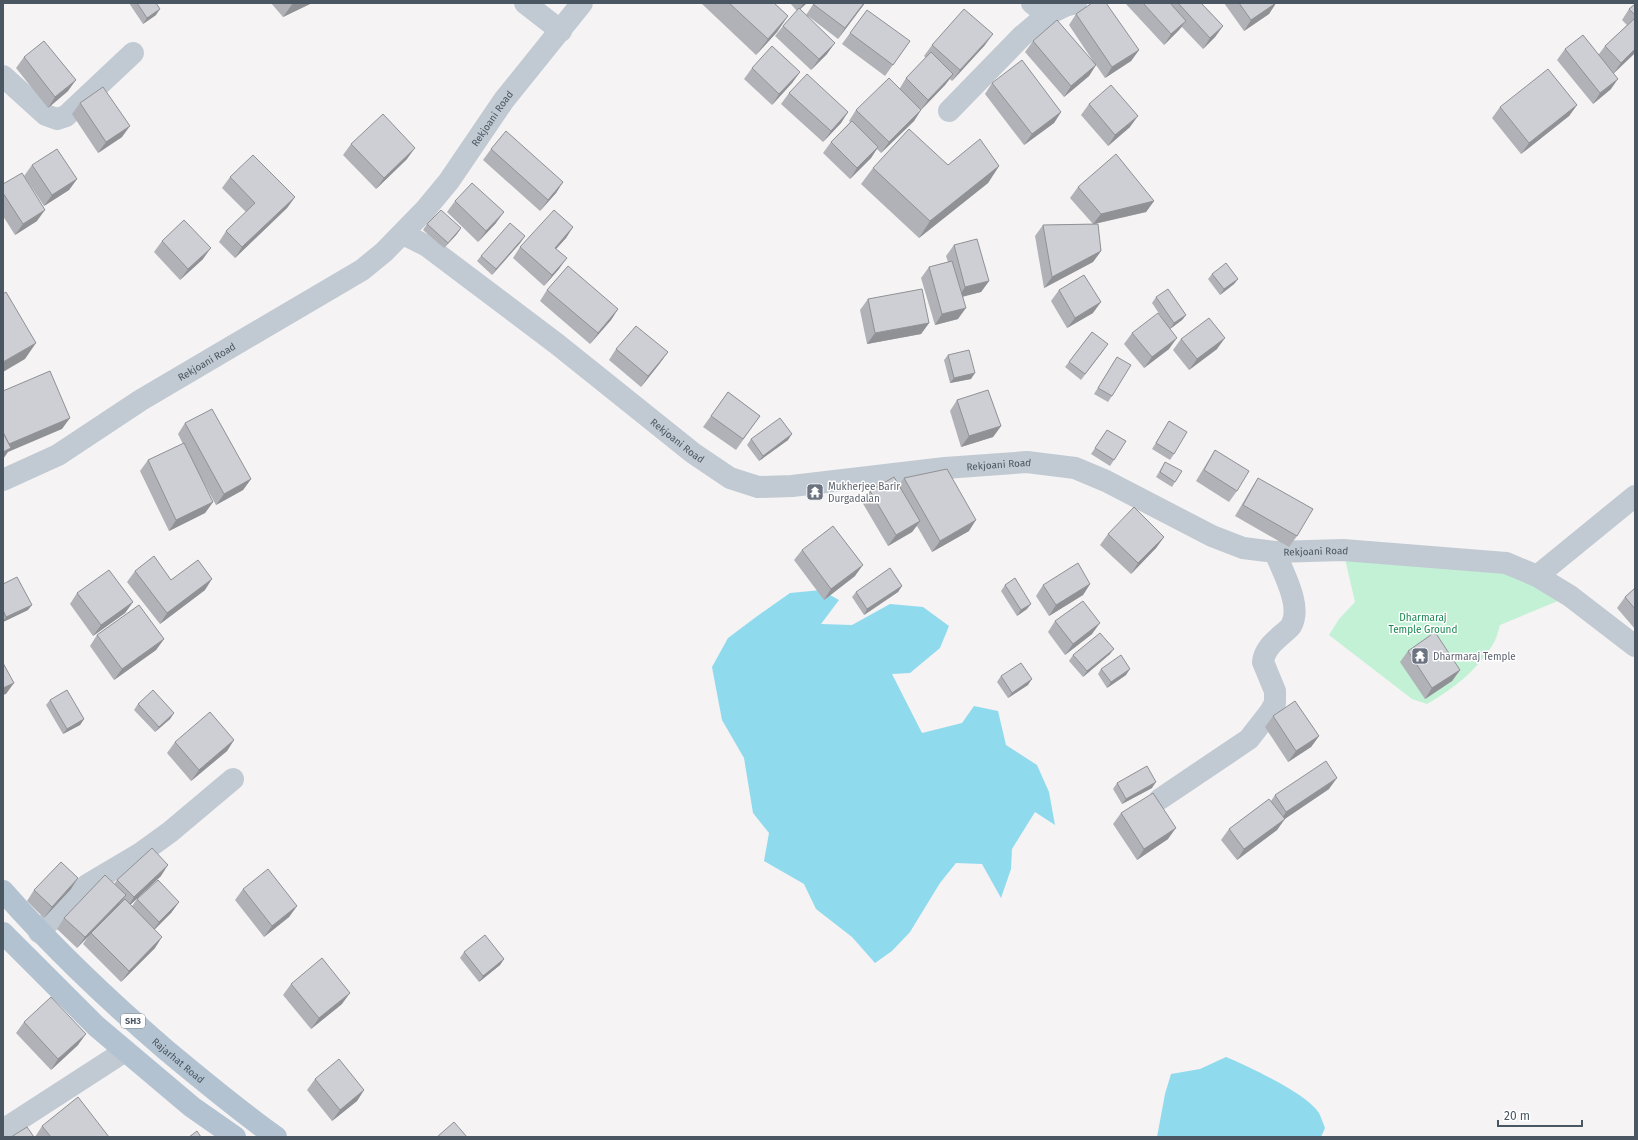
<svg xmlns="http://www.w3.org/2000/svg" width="1638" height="1140" viewBox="0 0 1638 1140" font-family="'Fira Sans',sans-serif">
<rect width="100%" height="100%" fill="#f5f3f3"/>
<!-- green -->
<path fill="#c3f1d5" d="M1343 550 1506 563 1570 596 1500 625C1498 632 1496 640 1492 646 1476 671 1452 690 1427 704L1412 699 1329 635 1339 619 1355 602Z"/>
<!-- water -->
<g fill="#90daee">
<polygon points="821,590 839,600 821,624 852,625 890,604 923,607 949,626 940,648 910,673 892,674 922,733 962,723 974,706 998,711 1006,745 1037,765 1049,792 1055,825 1035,812 1012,849 1011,869 1001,898 982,864 956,863 940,883 910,932 892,951 875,963 852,937 816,909 804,884 764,861 769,833 753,813 744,758 722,720 712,667 728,638 756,617 790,593"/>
<path d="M1226 1057C1248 1066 1307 1094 1319 1113 1321 1117 1323 1123 1325 1128L1321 1137H1157L1165 1094 1171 1074 1200 1069Z"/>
</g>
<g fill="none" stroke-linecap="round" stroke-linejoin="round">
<!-- minor -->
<g stroke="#c1cad2" stroke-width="22">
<polyline points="525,3 561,31"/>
<polyline points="1032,3 1047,15 1065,6 1076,3"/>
<polyline points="3,76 46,115 57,119 66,116 133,53"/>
<polyline points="949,111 1022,36 1047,15"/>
<path id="s1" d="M403 234 427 246 557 344 693 453 730 478 758 487 792 486 945 468 1027 462 1075 468 1106 481 1212 536 1243 548 1275 552 1343 550 1506 563 1537 576 1570 596 1635 646"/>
<path id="s2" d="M3 480 58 455 141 400 362 270 384 252 425 210 449 181 504 100 582 3"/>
<polyline points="1537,576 1635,496"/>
<path d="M1160 799 1249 739 1270 712 1275 703V691L1263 662C1264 652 1270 645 1277 639 1281 635 1288 630 1291 626 1303 606 1282 571 1275 552"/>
<polyline points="39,932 87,885 141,853 170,832 233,779"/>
<polyline points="3,1130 125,1051"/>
</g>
<!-- major -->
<g stroke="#b3c2d1" stroke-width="22">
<path id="s3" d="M3 891C54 949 108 1000 166 1050 202 1080 238 1110 276 1137"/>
<polyline points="3,933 96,1026 192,1107 235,1137"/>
</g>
</g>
<!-- wall -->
<g fill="#b0b2b7" fill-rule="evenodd">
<polygon points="129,3 156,3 156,15 143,24"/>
<polygon points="271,3 317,3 310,4 283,17"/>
<polygon points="701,3 774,3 788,16 777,32 756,55"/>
<polygon points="790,3 807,3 800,9 806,15 814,3 865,3 838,39 808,16 827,54 811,70 775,36 783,26 797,11"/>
<polygon points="1126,3 1170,3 1171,5 1173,3 1201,3 1223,26 1215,37 1203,49 1182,27 1164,45 1126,4"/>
<polygon points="1224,3 1276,3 1269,14 1244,31"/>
<polygon points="1635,4 1635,53 1614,73 1611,89 1593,104 1557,60 1565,49 1599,54 1605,46 1627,25 1622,20 1629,9"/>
<polygon points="1076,14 1139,50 1131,61 1105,78 1096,65 1089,76 1064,97 1025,52 1033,41 1093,61 1069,25"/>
<polygon points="850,33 910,41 885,76 842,44"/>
<polygon points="932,45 985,45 952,81 950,79 945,85 921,110 914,121 881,153 877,149 871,158 850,179 823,153 831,142 850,122 849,121 856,110 900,88 906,78 926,58 924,56"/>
<polygon points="24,57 68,91 48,108 16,68"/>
<polygon points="752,68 800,72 792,83 772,105 744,79"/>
<polygon points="992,83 1061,112 1054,123 1024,145 985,94"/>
<polygon points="789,93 848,112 841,123 823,142 781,104"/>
<polygon points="80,103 122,137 98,153 72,114"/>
<polygon points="1089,104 1130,127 1108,146 1081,115"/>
<polygon points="1577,105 1569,116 1521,154 1492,118 1500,107"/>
<polygon points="351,144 407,159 376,189 343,155"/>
<polygon points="491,149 563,182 556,193 540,211 483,160"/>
<polygon points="32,165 77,179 69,190 44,206 24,176"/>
<polygon points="948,165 999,166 988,183 919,238 861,184 873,168"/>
<polygon points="230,177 295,197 287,208 235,258 219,242 226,231 246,212 222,188"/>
<polygon points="3,184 37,221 15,235 3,216"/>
<polygon points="1078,187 1154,201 1146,212 1095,224 1101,251 1093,262 1044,288 1035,236 1043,225 1093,224 1070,198"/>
<polygon points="455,201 496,223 478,242 447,212"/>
<polygon points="427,224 461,228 457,234 444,248 423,230"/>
<polygon points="573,227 566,238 556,249 559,269 544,286 513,258 520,247"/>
<polygon points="162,241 203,259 180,280 154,252"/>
<polygon points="521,242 492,275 477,261 481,256"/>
<polygon points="954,245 989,281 981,292 962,296 958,319 935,325 921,278 929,267 948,262 946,256"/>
<polygon points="1212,274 1238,279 1234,284 1220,295 1208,279"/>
<polygon points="547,290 618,309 611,320 590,344 540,301"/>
<polygon points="1059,290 1093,313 1067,328 1051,301"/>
<polygon points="1156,297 1186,315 1182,320 1170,329 1169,349 1144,368 1124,344 1132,333 1166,324 1152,303"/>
<polygon points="868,299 929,323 921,334 867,344 860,310"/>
<polygon points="1092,332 1104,350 1081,380 1065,367"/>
<polygon points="1181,339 1217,349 1189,370 1173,350"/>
<polygon points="616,349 668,352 660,363 641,387 609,360"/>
<polygon points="948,355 971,379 950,383 944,360"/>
<polygon points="1117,357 1112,396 1108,402 1094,394"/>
<polygon points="728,392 760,416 736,450 703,427"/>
<polygon points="957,400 1001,426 993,437 961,447 950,411"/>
<polygon points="1169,421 1174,454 1170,460 1152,449"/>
<polygon points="185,423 251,479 243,490 216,505 193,463 213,502 205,513 169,531 140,471 148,460 183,444 178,434"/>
<polygon points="1107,430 1114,460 1110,466 1091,454"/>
<polygon points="751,439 788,440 759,461 747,445"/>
<polygon points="1215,450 1237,491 1229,502 1196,481 1208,461"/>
<polygon points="1165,462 1175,482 1172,487 1156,477"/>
<polygon points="904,478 969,531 932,552 917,526 912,532 888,546 862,502 870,491 899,485"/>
<polygon points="1258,478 1297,536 1289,547 1235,516 1251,489"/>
<polygon points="1108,534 1164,537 1156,548 1131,574 1100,545"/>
<polygon points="802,550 855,576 824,600 794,560"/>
<polygon points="135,571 171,580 205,590 160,624 127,582"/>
<polygon points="3,584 28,610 3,622"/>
<polygon points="1090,584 1083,595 1049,616 1036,596 1043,585"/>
<polygon points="1005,585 1027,609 1017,616 1001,591"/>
<polygon points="902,586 898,592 864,615 852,597 856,592"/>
<polygon points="1635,588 1635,629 1617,608 1625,597"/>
<polygon points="77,593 133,602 125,613 93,636 70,604"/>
<polygon points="1055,621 1092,634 1065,655 1048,632"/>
<polygon points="97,635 164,639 156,650 114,680 90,646"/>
<polygon points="1408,651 1460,670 1452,681 1425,699 1400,662"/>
<polygon points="1110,654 1083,677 1069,661 1073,655"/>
<polygon points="1101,669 1126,675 1107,688 1098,674"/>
<polygon points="1001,676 1028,685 1008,698 997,682"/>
<polygon points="50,700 84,719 80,725 63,734 46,705"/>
<polygon points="138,704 174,713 170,719 155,732 134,710"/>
<polygon points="1273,716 1319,736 1311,747 1288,762 1265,727"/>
<polygon points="234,740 227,751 191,781 167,753 175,742"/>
<polygon points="1117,783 1152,788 1122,804 1113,789"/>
<polygon points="1329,789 1284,819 1277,830 1237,860 1221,840 1229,829 1271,801 1275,795"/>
<polygon points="1121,813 1168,839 1137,860 1113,824"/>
<path d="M161 876 130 905 132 906 137 899 179 902 171 913 155 929V948L121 982 83 944 89 935 77 948 57 929 64 918 114 884 117 880ZM120 902 121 903 102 922 118 906Z"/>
<polygon points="71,889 44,918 27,901 34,890"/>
<polygon points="243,889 297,906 289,917 264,937 235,900"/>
<polygon points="464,952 504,959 500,965 479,982 460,958"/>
<polygon points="291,984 342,1004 311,1029 283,995"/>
<polygon points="24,1022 78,1045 51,1070 16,1033"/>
<polygon points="315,1079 364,1090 357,1101 332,1121 307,1090"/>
<polygon points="42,1126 109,1137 35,1137"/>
</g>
<!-- shaded-wall -->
<g fill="#909195">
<polygon points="293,3 317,3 310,4 283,17"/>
<polygon points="804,3 807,3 798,11"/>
<polygon points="864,3 865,3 838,39 845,28"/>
<polygon points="1276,3 1269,14 1244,31 1251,20"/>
<polygon points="160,9 156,15 143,24 147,18"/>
<polygon points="788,16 777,32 756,55 768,39"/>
<polygon points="1186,21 1178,31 1164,45 1171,34"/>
<polygon points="1223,26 1215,37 1203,49 1210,38"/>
<polygon points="993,34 985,45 952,81 960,70"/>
<polygon points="835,43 827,54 811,70 819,59"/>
<polygon points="1635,49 1635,53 1613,74 1621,63"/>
<polygon points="1139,50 1131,61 1105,78 1112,67"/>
<polygon points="1096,65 1089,76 1064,97 1071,86"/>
<polygon points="800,72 792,83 772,105 779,94"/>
<polygon points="953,74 945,85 920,111 928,100"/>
<polygon points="1618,79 1611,89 1593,104 1600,93"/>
<polygon points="76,80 68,91 48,108 55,97"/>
<polygon points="1577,105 1569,116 1521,154 1529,143"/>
<polygon points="921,110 914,121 881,153 889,142"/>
<polygon points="848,112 841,123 823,142 831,131"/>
<polygon points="1061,112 1054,123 1024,145 1032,134"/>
<polygon points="1138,116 1130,127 1108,146 1115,135"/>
<polygon points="130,126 122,137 98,153 106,142"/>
<polygon points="878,147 871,158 850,179 857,168"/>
<polygon points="415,148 407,159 376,189 384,178"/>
<polygon points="999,166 988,183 919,238 930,221"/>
<polygon points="77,179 69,190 44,206 52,195"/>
<polygon points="563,182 556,193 540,211 548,200"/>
<polygon points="295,197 287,208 235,258 242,247"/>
<polygon points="1154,201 1146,212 1093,224 1101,214"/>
<polygon points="45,210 37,221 15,235 23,224"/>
<polygon points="504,212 496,223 478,242 486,231"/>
<polygon points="573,227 566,238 547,259 555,248"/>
<polygon points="461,228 457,234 444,248 448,243"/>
<polygon points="525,236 521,242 492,275 496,269"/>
<polygon points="211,248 203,259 180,280 188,269"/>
<polygon points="1101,251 1093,262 1044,288 1052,277"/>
<polygon points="567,258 559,269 544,286 552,275"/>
<polygon points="1238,279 1234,284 1220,295 1224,289"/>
<polygon points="989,281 981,292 958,298 965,287"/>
<polygon points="1101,302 1093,313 1067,328 1075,318"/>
<polygon points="966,308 958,319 935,325 942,314"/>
<polygon points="618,309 611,320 590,344 598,333"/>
<polygon points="1186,315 1182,320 1170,329 1174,323"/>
<polygon points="929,323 921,334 867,344 875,333"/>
<polygon points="1177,338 1169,349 1144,368 1152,357"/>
<polygon points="1225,338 1217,349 1189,370 1197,359"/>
<polygon points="36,343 25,359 3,372 3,362"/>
<polygon points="668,352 660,363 641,387 648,376"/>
<polygon points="975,373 971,379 950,383 954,378"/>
<polygon points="70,418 62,429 8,452 3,459 3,452 8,444"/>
<polygon points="1001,426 993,437 961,447 969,436"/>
<polygon points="792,434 788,440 759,461 763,456"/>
<polygon points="251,479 243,490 216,505 224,494"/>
<polygon points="213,502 205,513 169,531 176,520"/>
<polygon points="976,520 969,531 932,552 940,541"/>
<polygon points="920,521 912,532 888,546 896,535"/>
<polygon points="1164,537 1156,548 1131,574 1138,563"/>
<polygon points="863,565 855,576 824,600 831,589"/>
<polygon points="212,579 205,590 160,624 167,613"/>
<polygon points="1090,584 1083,595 1049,616 1056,605"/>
<polygon points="902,586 898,592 864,615 867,609"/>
<polygon points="133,602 125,613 93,636 101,625"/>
<polygon points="1031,604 1027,609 1017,616 1021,610"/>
<polygon points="32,605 28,610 3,622 6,617"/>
<polygon points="1100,623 1092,634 1065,655 1073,644"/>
<polygon points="164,639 156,650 114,680 122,669"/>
<polygon points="1114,649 1110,654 1083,677 1087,671"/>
<polygon points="1130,669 1126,675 1107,688 1111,682"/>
<polygon points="1460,670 1452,681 1425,699 1432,688"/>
<polygon points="1032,679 1028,685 1008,698 1012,693"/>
<polygon points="14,683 6,694 3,695 3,688"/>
<polygon points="174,713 170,719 155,732 159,727"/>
<polygon points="84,719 80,725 63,734 67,729"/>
<polygon points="1319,736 1311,747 1288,762 1296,751"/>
<polygon points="234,740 227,751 191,781 199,770"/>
<polygon points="1337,778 1329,789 1279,823 1286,812"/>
<polygon points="1156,782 1152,788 1122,804 1126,799"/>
<polygon points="1285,819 1277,830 1237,860 1244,849"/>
<polygon points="1176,828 1168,839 1137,860 1144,849"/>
<polygon points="168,865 161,876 127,908 134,897"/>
<polygon points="78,878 71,889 44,918 52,907"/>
<polygon points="126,895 118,906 77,948 85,937"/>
<polygon points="179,902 171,913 151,933 159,922"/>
<polygon points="297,906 289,917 264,937 272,926"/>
<polygon points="162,937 155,948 121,982 129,971"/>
<polygon points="504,959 500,965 479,982 483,976"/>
<polygon points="350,993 342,1004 311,1029 319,1018"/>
<polygon points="86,1034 78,1045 51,1070 58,1059"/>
<polygon points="364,1090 357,1101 332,1121 340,1110"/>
</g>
<!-- building -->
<g fill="#cdcfd5" stroke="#909195">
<polygon points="137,3 156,3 160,9 147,18"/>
<polygon points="729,3 774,3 788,16 768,39"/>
<polygon points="814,3 864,3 845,28 813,4"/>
<polygon points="1092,3 1106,3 1139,50 1112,67 1076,14"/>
<polygon points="1143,3 1170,3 1186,21 1171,34"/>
<polygon points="1178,3 1201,3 1223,26 1210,38"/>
<polygon points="1239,3 1276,3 1251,20"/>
<polygon points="1635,4 1635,15 1629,9"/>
<polygon points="799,8 835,43 819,59 783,26"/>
<polygon points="964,9 993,34 960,70 932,45"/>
<polygon points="867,10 910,41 893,65 850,33"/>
<polygon points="1634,19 1635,20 1635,49 1621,63 1605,46"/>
<polygon points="1057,20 1096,65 1071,86 1033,41"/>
<polygon points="1583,35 1618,79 1600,93 1565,49"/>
<polygon points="44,41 76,80 55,97 24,57"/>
<polygon points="772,46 800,72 779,94 752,68"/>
<polygon points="931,52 953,74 928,100 906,78"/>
<polygon points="1022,60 1061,112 1032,134 992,83"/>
<polygon points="1548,69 1577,105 1529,143 1500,107"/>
<polygon points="807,74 848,112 831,131 789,93"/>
<polygon points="889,78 921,110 889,142 856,110"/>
<polygon points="1111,85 1138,116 1115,135 1089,104"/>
<polygon points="103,87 130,126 106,142 80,103"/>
<polygon points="383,114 415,148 384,178 351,144"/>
<polygon points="852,121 878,147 857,168 831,142"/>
<polygon points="909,129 948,165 980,139 999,166 930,221 873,168"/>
<polygon points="506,131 563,182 548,200 491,149"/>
<polygon points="57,149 77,179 52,195 32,165"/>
<polygon points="1116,154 1154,201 1101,214 1078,187"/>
<polygon points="253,155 295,197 242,247 226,231 255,203 230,177"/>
<polygon points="22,173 45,210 23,224 3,193 3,184"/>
<polygon points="472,183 504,212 486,231 455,201"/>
<polygon points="441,210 461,228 448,243 427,224"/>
<polygon points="554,210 573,227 555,248 567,258 552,275 520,247"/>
<polygon points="184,220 211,248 188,269 162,241"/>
<polygon points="510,223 525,236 496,269 481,256"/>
<polygon points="1098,224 1101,251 1052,277 1043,225"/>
<polygon points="977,239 989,281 965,287 954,245"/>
<polygon points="952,261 966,308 942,314 929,267"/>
<polygon points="1226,263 1238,279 1224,289 1212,274"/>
<polygon points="568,266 618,309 598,333 547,290"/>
<polygon points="1084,275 1101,302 1075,318 1059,290"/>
<polygon points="922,289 929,323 875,333 868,299"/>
<polygon points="1168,289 1186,315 1174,323 1156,297"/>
<polygon points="6,292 36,343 3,362 3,294"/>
<polygon points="1158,313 1177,338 1152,357 1132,333"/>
<polygon points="1209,318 1225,338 1197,359 1181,339"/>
<polygon points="636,326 668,352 648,376 616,349"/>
<polygon points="1092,332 1108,344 1085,374 1069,362"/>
<polygon points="969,350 975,373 954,378 948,355"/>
<polygon points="1117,357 1131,365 1112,396 1098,388"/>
<polygon points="50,371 70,418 9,444 3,432 3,391"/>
<polygon points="988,390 1001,426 969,436 957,400"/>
<polygon points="728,392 760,416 743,439 711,416"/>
<polygon points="212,409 251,479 224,494 185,423"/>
<polygon points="780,418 792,434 763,456 751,439"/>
<polygon points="1169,421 1187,432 1174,454 1156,443"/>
<polygon points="1107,430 1126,441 1114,460 1095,448"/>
<polygon points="3,433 11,448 3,452"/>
<polygon points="184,443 213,502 176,520 148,460"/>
<polygon points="1215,450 1249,471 1237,491 1204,470"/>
<polygon points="1165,462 1182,471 1175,482 1160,472"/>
<polygon points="947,469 976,520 940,541 904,478"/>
<polygon points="894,477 920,521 896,535 870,491"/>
<polygon points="1258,478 1313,509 1297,536 1243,505"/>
<polygon points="1134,507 1164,537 1138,563 1108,534"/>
<polygon points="833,526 863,565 831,589 802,550"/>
<polygon points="154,556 171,580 198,560 212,579 167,613 135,571"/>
<polygon points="1078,563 1090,584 1056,605 1043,585"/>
<polygon points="890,568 902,586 867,609 856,592"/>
<polygon points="109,570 133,602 101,625 77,593"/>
<polygon points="17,577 32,605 6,617 3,610 3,584"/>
<polygon points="1015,578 1031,604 1021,610 1005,585"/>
<polygon points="1635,588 1635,609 1625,597"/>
<polygon points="1083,601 1100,623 1073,644 1055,621"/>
<polygon points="139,605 164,639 122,669 97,635"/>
<polygon points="1435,632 1460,670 1432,688 1408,651"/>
<polygon points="1100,633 1114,649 1087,671 1073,655"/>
<polygon points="1121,655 1130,669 1111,682 1101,669"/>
<polygon points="3,663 14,683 3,688"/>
<polygon points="1021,663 1032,679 1012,693 1001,676"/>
<polygon points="67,690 84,719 67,729 50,700"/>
<polygon points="153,690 174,713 159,727 138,704"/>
<polygon points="1295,701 1319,736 1296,751 1273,716"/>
<polygon points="210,712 234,740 199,770 175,742"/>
<polygon points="1326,761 1337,778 1286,812 1275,795"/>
<polygon points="1147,766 1156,782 1126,799 1117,783"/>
<polygon points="1153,793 1176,828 1144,849 1121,813"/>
<polygon points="1269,799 1285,819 1244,849 1229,829"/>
<polygon points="152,848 168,865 134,897 117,880"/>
<polygon points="61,862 78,878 52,907 34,890"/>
<polygon points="268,869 297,906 272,926 243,889"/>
<polygon points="105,875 126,895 85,937 64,918"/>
<polygon points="158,880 179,902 159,922 137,899"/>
<polygon points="125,899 162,937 129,971 91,933"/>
<polygon points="485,935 504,959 483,976 464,952"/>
<polygon points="322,958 350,993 319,1018 291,984"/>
<polygon points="51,997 86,1034 58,1059 24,1022"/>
<polygon points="339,1059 364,1090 340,1110 315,1079"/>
<polygon points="78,1097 109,1137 51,1137 42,1126"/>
<polygon points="454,1122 467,1137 437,1137"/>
<polygon points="27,1127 34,1137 11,1137"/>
<polygon points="197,1131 201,1137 189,1137"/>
</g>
<!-- icons -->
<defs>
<symbol id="temple-square" viewBox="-11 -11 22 22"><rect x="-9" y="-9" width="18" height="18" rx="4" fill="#6b7280" stroke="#fff"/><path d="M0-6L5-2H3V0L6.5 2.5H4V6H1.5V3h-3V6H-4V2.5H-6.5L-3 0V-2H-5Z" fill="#fff"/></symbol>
</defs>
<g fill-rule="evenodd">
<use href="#temple-square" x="805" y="482" width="20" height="20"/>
<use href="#temple-square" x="1410" y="646" width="20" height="20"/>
</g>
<g text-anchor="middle" stroke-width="3" stroke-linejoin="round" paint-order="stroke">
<!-- shield labels -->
<rect fill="#fff" stroke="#808990" stroke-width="1" x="121" y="1014" width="24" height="14" rx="3"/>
<g font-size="9" font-weight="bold" fill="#4a5661">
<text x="133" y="1024">SH3</text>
</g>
<!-- street labels -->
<g font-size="10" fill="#4a5661" stroke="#fff">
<text dy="4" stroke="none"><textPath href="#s2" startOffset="617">Rekjoani Road</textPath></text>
<text dy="4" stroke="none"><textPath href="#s2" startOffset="236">Rekjoani Road</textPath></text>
<text dy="4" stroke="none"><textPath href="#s1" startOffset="344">Rekjoani Road</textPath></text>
<text dy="4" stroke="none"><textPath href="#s1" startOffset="680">Rekjoani Road</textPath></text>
<text dy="4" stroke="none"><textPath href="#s1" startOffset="1016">Rekjoani Road</textPath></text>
<text dy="4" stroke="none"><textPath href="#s3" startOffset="244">Rajarhat Road</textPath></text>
</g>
<!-- worship labels -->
<g font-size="10" fill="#5b616d" stroke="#fff" text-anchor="start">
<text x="828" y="490">Mukherjee Barir<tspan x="828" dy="12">Durgadalan</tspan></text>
<text x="1433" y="660">Dharmaraj Temple</text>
</g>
<!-- park labels -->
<g font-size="10" fill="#17864f" stroke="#fff">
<text x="1423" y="621">Dharmaraj<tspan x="1423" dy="12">Temple Ground</tspan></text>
</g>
</g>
<!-- border -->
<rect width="1638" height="1140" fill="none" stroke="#4a5661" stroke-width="8"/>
<!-- scale -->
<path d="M1498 1120v6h84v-6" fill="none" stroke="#4a5661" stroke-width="2"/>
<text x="1504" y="1120" font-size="12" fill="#4a5661" stroke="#ffffff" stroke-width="3" paint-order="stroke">20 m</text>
</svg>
